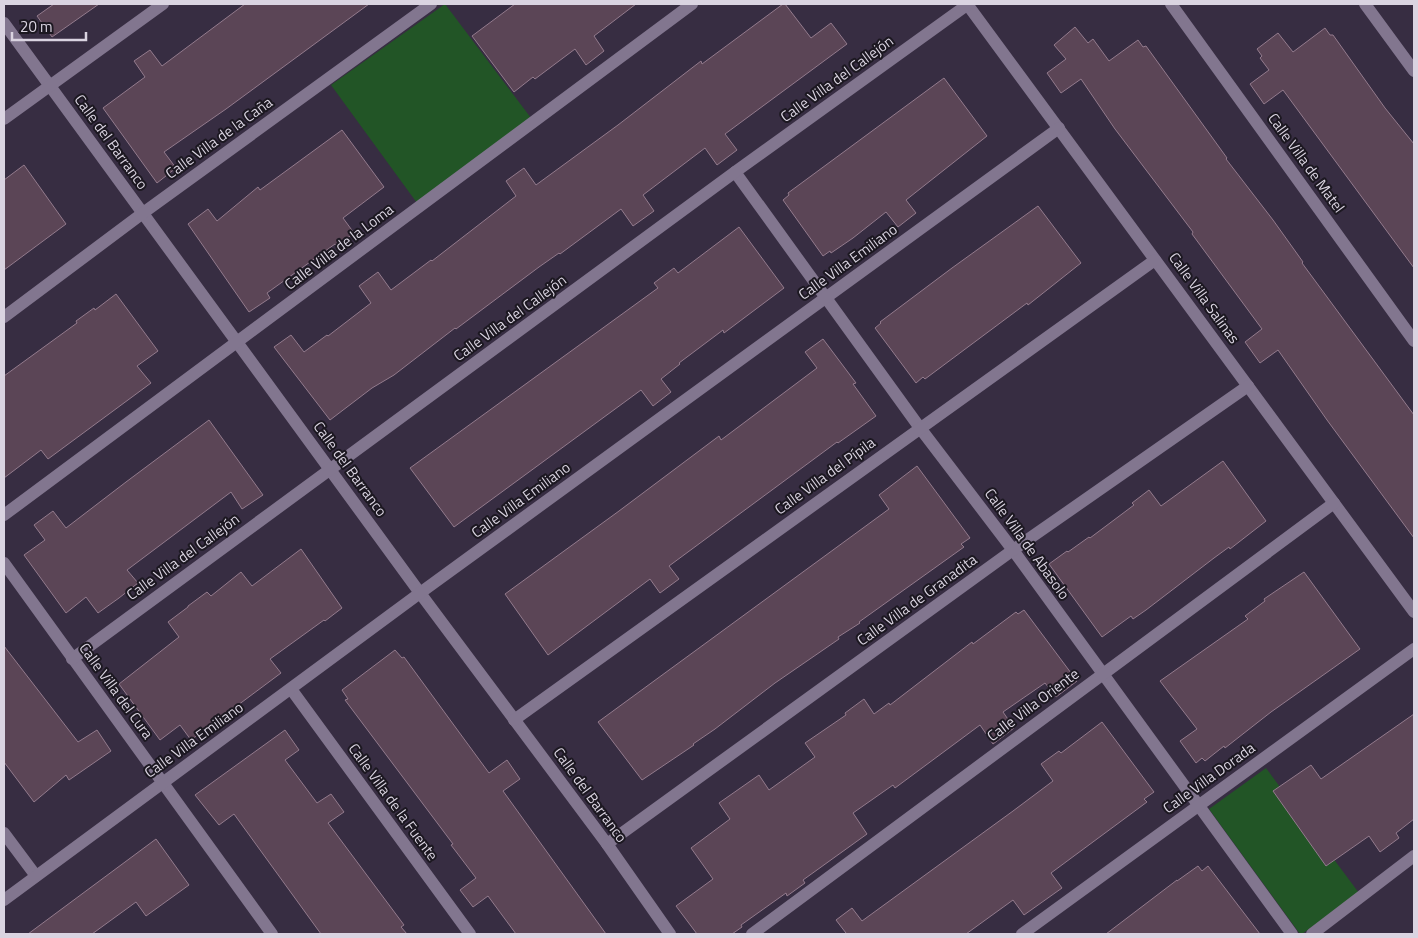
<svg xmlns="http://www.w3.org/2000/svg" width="1418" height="938" viewBox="0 0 1418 938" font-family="'Titillium Web',sans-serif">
<rect width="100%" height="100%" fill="#372d42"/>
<!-- green -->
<g fill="#225526">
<polygon points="445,4 531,118 417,203 331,85"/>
<polygon points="1266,768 1359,893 1302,934 1300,934 1209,809"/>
</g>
<!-- building -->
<g fill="#5b4556" stroke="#937b8d">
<polygon points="54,4 99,4 52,37 37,16"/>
<polygon points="245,4 369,4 226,109 164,152 176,168 157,183 103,108 145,77 134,61 150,50 162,66"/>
<polygon points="515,4 636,4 594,36 604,51 586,65 575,49 535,79 533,77 514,92 472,36"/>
<polygon points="783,4 785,4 811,38 831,23 847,44 725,134 737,150 717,165 705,148 643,195 654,211 633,226 621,209 560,254 559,253 539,267 456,329 455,328 394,375 372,388 330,420 274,347 291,335 304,352 327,335 328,336 371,303 359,286 378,272 391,290 431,260 432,261 516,196 506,181 524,168 536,185 618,125 701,61 702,64"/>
<polygon points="1075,27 1088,43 1093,39 1109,61 1138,40 1143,47 1146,46 1227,158 1226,159 1273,220 1303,262 1302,263 1414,415 1414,538 1327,420 1278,350 1260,363 1245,342 1262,329 1192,234 1193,232 1115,129 1081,79 1061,93 1047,73 1066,59 1054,45"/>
<polygon points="1325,28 1330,35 1333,35 1385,108 1414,144 1414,268 1283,90 1264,104 1250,84 1269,70 1260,58 1262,56 1257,49 1278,33 1293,52"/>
<polygon points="944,78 987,136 906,200 916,213 898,227 886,212 853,238 831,253 830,251 823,256 783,200 789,195 788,193"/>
<polygon points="342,130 384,187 343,218 354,233 337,246 335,244 267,293 270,298 249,312 188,224 208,209 217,221 258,187 260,190"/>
<polygon points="24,165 66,224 4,270 4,180"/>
<polygon points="1038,206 1081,263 1028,305 1027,303 925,379 923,377 916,383 875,328 881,323 880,322 952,268"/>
<polygon points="739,227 784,288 724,333 723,330 679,363 680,364 661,379 671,392 653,406 641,390 454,527 410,468 658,288 654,283 674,268 678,273"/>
<polygon points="116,294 158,351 137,366 151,383 48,459 41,450 4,478 4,376 77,323 76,321 94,308 95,310"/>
<polygon points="823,339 856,383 853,384 876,416 838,443 837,442 669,566 679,579 660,593 650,579 548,655 505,594 619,511 719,436 721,440 817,368 805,352"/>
<polygon points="209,420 263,495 242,509 231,492 127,570 138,583 119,598 98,613 86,597 66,613 24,555 45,540 34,525 53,511 66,528 126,482"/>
<polygon points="1223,461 1266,521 1230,549 1229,547 1214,558 1146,610 1133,619 1131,616 1102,637 1049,564 1067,551 1068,552 1089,537 1090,538 1134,505 1132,503 1149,490 1161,506"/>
<polygon points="917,466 970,538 961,544 964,547 859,622 860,623 838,637 839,639 775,683 715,729 693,744 694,745 642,780 598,722 889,509 879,495"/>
<polygon points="301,549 342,608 325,621 324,620 270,659 281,673 230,711 232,713 213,727 211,725 191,740 180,725 160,740 119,684 179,637 168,622 188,607 188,606 207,592 211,596 241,572 252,586"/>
<polygon points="1304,572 1360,649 1271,712 1225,748 1224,746 1205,761 1202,758 1196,763 1180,741 1197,729 1160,681 1248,619 1245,616 1265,601 1264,599"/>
<polygon points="1024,610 1077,681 1056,697 1045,683 1003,712 1014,728 993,744 980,725 895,788 893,785 853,813 867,834 803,880 805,883 787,896 786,893 741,925 742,927 732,934 697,934 676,906 713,879 691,848 730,819 719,803 759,775 769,790 815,757 805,743 846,715 845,713 864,699 874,714 889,703 890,705 972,642 973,644 1016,612 1018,614"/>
<polygon points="4,646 78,742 97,730 111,751 69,780 66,775 34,802 4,762"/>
<polygon points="395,650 402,658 404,657 489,773 507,760 520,779 503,791 606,934 516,934 488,896 473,907 460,890 476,878 451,845 453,844 345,700 348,699 342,690"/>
<polygon points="1414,714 1414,819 1396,833 1399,838 1380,852 1369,836 1326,866 1273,791 1311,765 1321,779"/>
<polygon points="1102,722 1154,792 1144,799 1147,802 1051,873 1062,888 1024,915 1013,900 966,934 844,934 846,933 836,920 852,908 862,921 1013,811 1053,781 1041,764 1059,751 1061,753"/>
<polygon points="285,730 299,750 285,760 317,803 331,794 344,812 328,823 404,925 401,927 407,934 321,934 234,814 219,825 195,795"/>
<polygon points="156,839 189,885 146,916 136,902 92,934 28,934"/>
<polygon points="1198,866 1202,871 1208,866 1260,934 1106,934 1177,880 1177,881"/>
</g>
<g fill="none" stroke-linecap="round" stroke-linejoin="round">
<!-- minor -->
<g stroke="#82768f" stroke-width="12">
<polyline points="967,4 1414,612"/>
<polyline points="1171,4 1414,341"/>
<polyline points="1365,4 1414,71"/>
<polyline points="4,23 420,593 607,844 670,934"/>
<polyline points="4,119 163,4"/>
<polyline points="735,172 920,428 1013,550 1292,934"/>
<polyline points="4,317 143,213 431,4"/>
<polyline points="4,515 692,4"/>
<polyline points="4,563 272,934"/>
<polyline points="72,659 735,172 967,5"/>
<polyline points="291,689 470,934"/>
<polyline points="514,720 1155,260"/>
<polyline points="4,833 36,876"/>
<polyline points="607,844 1013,550 1248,386"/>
<polyline points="4,900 420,593 1059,128"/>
<polyline points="752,934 1334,503"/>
<polyline points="1022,934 1414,649"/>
<polyline points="1312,934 1414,856"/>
</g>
</g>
<g text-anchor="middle" stroke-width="4" stroke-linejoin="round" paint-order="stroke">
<!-- street labels -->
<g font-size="15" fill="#dad4e1" stroke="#1c1821">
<text transform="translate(837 79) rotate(-36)" y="5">Calle Villa del Callejón</text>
<text transform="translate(219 138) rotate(-36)" y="5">Calle Villa de la Caña</text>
<text transform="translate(111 142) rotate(54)" y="5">Calle del Barranco</text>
<text transform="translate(1306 163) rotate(54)" y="5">Calle Villa de Matel</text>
<text transform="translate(339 247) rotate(-37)" y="5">Calle Villa de la Loma</text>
<text transform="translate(848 262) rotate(-36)" y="5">Calle Villa Emiliano</text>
<text transform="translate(1204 298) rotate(54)" y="5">Calle Villa Salinas</text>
<text transform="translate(510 318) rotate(-36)" y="5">Calle Villa del Callejón</text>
<text transform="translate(350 469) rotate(54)" y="5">Calle del Barranco</text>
<text transform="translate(825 476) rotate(-36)" y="5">Calle Villa del Pípila</text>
<text transform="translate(521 500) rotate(-36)" y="5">Calle Villa Emiliano</text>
<text transform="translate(1027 544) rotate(54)" y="5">Calle Villa de Abasolo</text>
<text transform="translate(183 557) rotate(-36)" y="5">Calle Villa del Callejón</text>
<text transform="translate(917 600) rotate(-36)" y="5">Calle Villa de Granadita</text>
<text transform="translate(116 691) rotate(54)" y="5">Calle Villa del Cura</text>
<text transform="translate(1033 705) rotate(-37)" y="5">Calle Villa Oriente</text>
<text transform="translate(194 740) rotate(-36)" y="5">Calle Villa Emiliano</text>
<text transform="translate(1209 778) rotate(-36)" y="5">Calle Villa Dorada</text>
<text transform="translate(590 795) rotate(54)" y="5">Calle del Barranco</text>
<text transform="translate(393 802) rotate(54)" y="5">Calle Villa de la Fuente</text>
</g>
</g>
<!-- border -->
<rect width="1418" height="938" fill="none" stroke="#dad4e1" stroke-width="10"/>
<!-- scale -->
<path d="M12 32v8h74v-8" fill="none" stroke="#dad4e1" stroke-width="2.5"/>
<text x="20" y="32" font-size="15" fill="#dad4e1" stroke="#1c1821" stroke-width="4" paint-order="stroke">20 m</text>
</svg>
